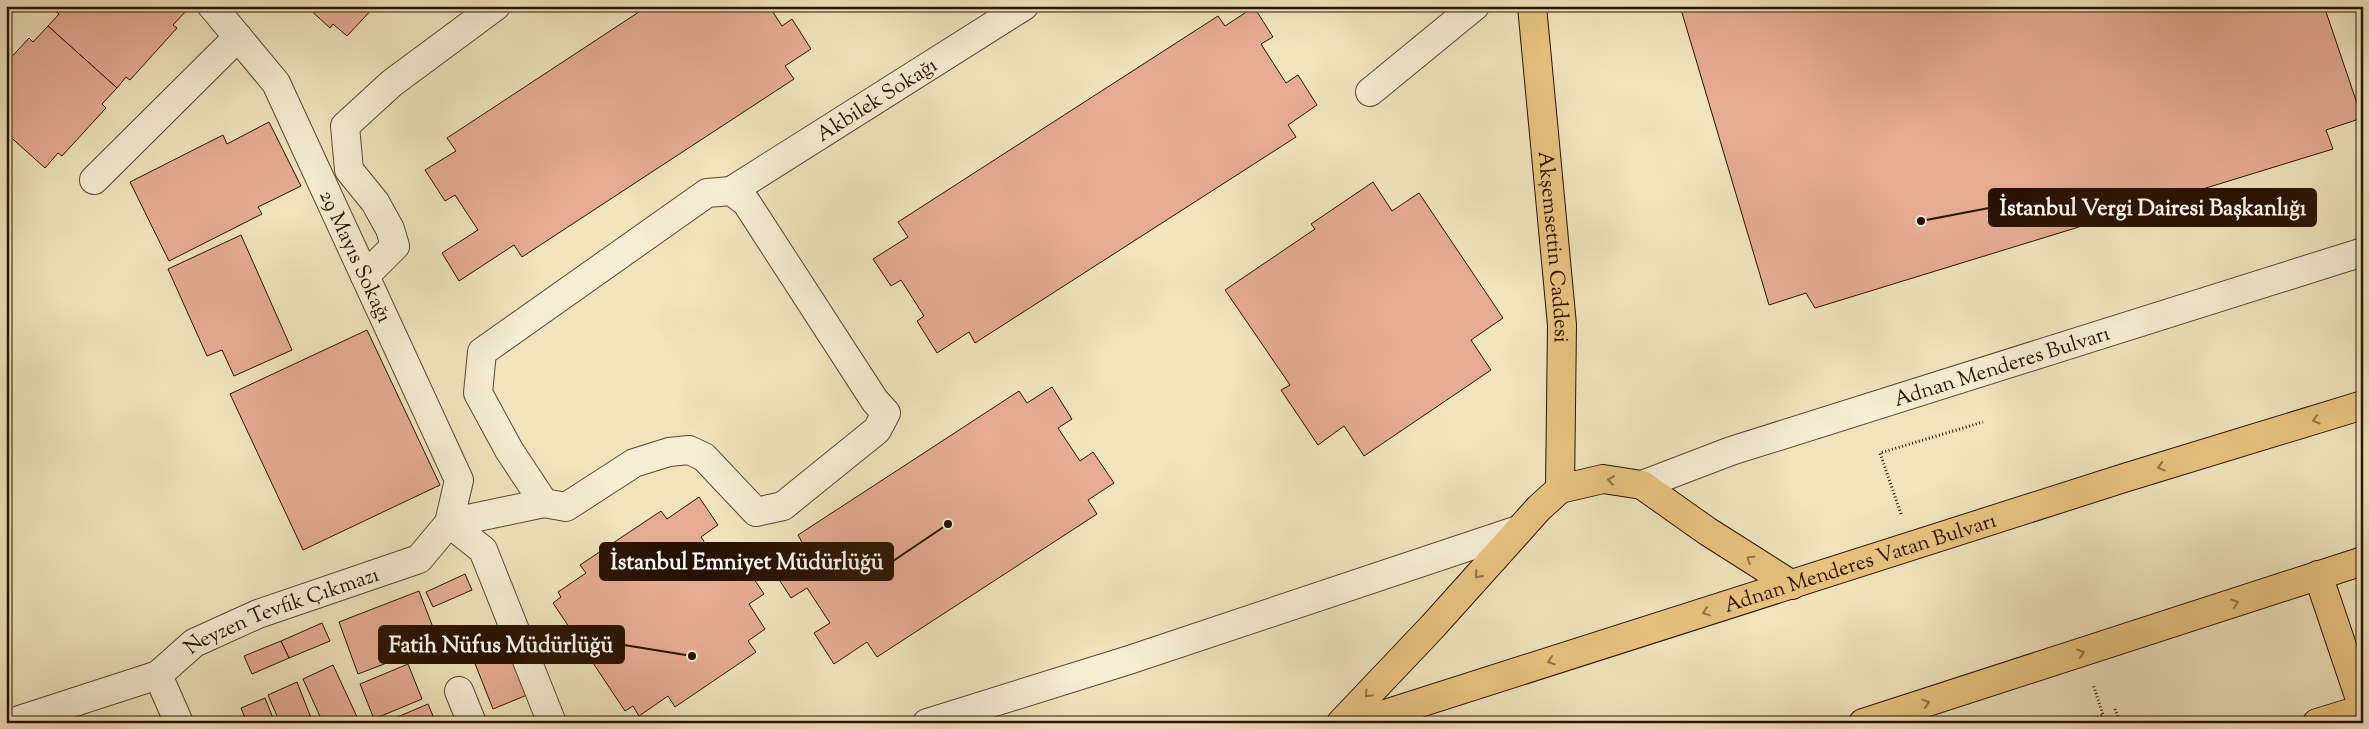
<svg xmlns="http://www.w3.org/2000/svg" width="2369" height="729" viewBox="0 0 2369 729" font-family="'Sorts Mill Goudy',serif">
<rect width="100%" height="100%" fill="#f0e4bd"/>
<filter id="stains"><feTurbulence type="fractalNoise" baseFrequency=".004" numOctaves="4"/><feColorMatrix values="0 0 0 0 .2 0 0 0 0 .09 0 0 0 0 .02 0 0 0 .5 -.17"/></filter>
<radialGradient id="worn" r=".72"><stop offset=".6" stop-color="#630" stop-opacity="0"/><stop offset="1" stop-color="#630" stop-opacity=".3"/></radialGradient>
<!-- building -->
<g fill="#e5ac93" stroke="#291201">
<polygon points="60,6 182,6 187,10 173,25 177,28 130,80 126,77 117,88 48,26 59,14 55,11"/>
<polygon points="306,6 375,6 347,36 333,24 330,28"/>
<polygon points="648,6 769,6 782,26 792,19 811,49 785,66 794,79 522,257 514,245 459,281 442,253 478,230 455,195 445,201 425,170 456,151 447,138"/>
<polygon points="1680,6 2324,6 2362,118 2326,130 2333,149 1815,308 1806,293 1769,305"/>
<polygon points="1254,7 1273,37 1261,44 1286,83 1298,75 1317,105 1288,125 1296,137 975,343 969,332 937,353 917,321 924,316 901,280 891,286 873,259 908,237 898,222 1218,16 1225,26"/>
<polygon points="48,26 117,88 102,104 106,108 62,156 58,153 45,168 6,133 6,63 29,38 33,42"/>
<polygon points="269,122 301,186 258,207 262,214 169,261 130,182 223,135 227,144"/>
<polygon points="1373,182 1392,211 1419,193 1503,318 1471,340 1491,370 1364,456 1344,426 1318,445 1281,390 1290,385 1225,290 1315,229 1311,224"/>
<polygon points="241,235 292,350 234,376 222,350 207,356 168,269"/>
<polygon points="367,330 440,485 303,550 230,394"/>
<polygon points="1052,387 1072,419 1058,428 1080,461 1093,452 1114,483 1088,500 1097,514 877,657 867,642 834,664 814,633 830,623 807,588 791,598 771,567 804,546 798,535 1019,391 1027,403"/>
<polygon points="699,497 718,525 701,537 729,579 746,567 764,594 749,604 765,629 748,641 756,652 675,707 668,696 639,716 633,706 625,711 553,603 561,597 558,592 586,573 580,565 661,511 667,519"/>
<polygon points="465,574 472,590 433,607 426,592"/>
<polygon points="419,591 439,643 358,674 339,622"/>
<polygon points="322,623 330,641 289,658 281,641"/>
<polygon points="281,641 289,658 252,674 244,656"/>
<polygon points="507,643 527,695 493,709 472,656"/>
<polygon points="408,664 422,699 374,719 360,684"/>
<polygon points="333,665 358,719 349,723 323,723 303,679"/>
<polygon points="297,682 313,723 280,723 268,695"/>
<polygon points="265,698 275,723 247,723 241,708"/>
<polygon points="428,704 436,723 389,723 388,721"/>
</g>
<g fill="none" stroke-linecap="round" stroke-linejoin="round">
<defs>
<g id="minor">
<polyline points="1370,92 1475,6"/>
<polyline points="94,180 238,37"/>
<polygon points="731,191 746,202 875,401 886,413 877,430 783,506 756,512 704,457 689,450 669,452 634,463 566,507 544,503 509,450 478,393 482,352 707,193"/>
<path id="s1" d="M731 191 1024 6"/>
<polyline points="365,276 395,246 390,229 375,202 349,170 345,126 392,83 496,6"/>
<path id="s2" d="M1642 485 1731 451 2363 252"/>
<polyline points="449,523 483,550 552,723"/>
<polyline points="449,523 544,503"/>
<polyline points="459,691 472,723"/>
<polyline points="10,723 158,675"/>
<path id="s3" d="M179 723 158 675 194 643 258 614 419 559 449 523 459 480 276 83 212 6"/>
<polyline points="927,723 1129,660 1518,530"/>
</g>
<g id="major">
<path id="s4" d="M1532 6 1562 325 1560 489"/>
<polyline points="2318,575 2363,708"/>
<polyline points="1341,723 1433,626 1539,508 1560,489 1603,479 1642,485 1707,531 1792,585"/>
<path id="s5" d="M1357 723 2124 478 2363 405"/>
<polyline points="1863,723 2363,561"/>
<polyline points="2317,723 2363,709"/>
</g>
</defs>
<!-- minor casing -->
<use href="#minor" stroke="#5b4630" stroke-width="30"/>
<!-- major casing -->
<use href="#major" stroke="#291201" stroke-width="30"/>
<!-- path -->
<g stroke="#291201" stroke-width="3" stroke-dasharray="1 2.5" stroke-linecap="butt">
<polyline points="1901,514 1880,453 1983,422"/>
<polyline points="2115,709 2120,723"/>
<polyline points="2081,723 2103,715 2093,684"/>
</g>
<!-- minor -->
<use href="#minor" stroke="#f5edd4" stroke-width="28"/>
<!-- major -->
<use href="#major" stroke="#e8c27e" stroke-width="28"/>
</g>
<!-- one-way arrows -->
<defs><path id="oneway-chevron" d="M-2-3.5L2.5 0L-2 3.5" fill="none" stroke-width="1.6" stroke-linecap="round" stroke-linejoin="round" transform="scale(1.25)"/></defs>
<g stroke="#927346">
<use href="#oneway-chevron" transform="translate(2316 420) rotate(163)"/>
<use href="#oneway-chevron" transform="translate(2161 467) rotate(163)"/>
<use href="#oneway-chevron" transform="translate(1611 480) rotate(-172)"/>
<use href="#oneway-chevron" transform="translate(1750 559) rotate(-147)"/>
<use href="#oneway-chevron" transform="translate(1478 575) rotate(132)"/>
<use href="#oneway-chevron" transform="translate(2235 603) rotate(-18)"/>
<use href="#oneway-chevron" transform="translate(1706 612) rotate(162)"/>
<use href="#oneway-chevron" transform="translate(2081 653) rotate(-18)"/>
<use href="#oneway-chevron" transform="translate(1551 661) rotate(162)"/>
<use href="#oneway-chevron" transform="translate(1368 694) rotate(133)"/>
<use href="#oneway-chevron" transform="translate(1926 703) rotate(-18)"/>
</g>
<g text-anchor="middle" stroke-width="4" stroke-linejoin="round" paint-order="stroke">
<!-- street labels -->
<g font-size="21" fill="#291201" stroke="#f5edd4">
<text dy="7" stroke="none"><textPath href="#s1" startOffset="172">Akbilek Sokağı</textPath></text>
<text dy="7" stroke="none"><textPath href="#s4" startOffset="242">Akşemsettin Caddesi</textPath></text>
<text transform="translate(356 256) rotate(65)" y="7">29 Mayıs Sokağı</text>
<text dy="7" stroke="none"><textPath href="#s2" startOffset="379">Adnan Menderes Bulvarı</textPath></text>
<text dy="7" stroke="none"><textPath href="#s5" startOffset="528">Adnan Menderes Vatan Bulvarı</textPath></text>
<text dy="7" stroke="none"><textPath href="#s3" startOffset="194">Neyzen Tevfik Çıkmazı</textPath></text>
</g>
</g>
<!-- callouts -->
<path fill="none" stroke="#291201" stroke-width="2" d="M1921 221L1989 208M948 524L893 561M692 656L624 645"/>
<g fill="#291201" stroke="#f5edd4" stroke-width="2">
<circle cx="1921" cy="221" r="5"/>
<circle cx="948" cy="524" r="5"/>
<circle cx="692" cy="656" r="5"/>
</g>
<g fill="#291201" stroke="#291201" stroke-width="2">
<rect x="1989" y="189" width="327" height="37" rx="5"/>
<rect x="600" y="543" width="293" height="37" rx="5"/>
<rect x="379" y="626" width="245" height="37" rx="5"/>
</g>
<g font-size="22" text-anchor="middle" font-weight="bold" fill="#fff">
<text x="2153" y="215">İstanbul Vergi Dairesi Başkanlığı</text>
<text x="747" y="569">İstanbul Emniyet Müdürlüğü</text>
<text x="501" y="652">Fatih Nüfus Müdürlüğü</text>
</g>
<!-- margin -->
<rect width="2369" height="729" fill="none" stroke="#f0e4bd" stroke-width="25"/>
<rect x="8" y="8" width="2354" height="714" fill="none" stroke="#291201" stroke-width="2.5"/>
<rect x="12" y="12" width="2344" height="704" fill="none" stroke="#291201"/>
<rect width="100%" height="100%" filter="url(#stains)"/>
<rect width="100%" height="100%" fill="url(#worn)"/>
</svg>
